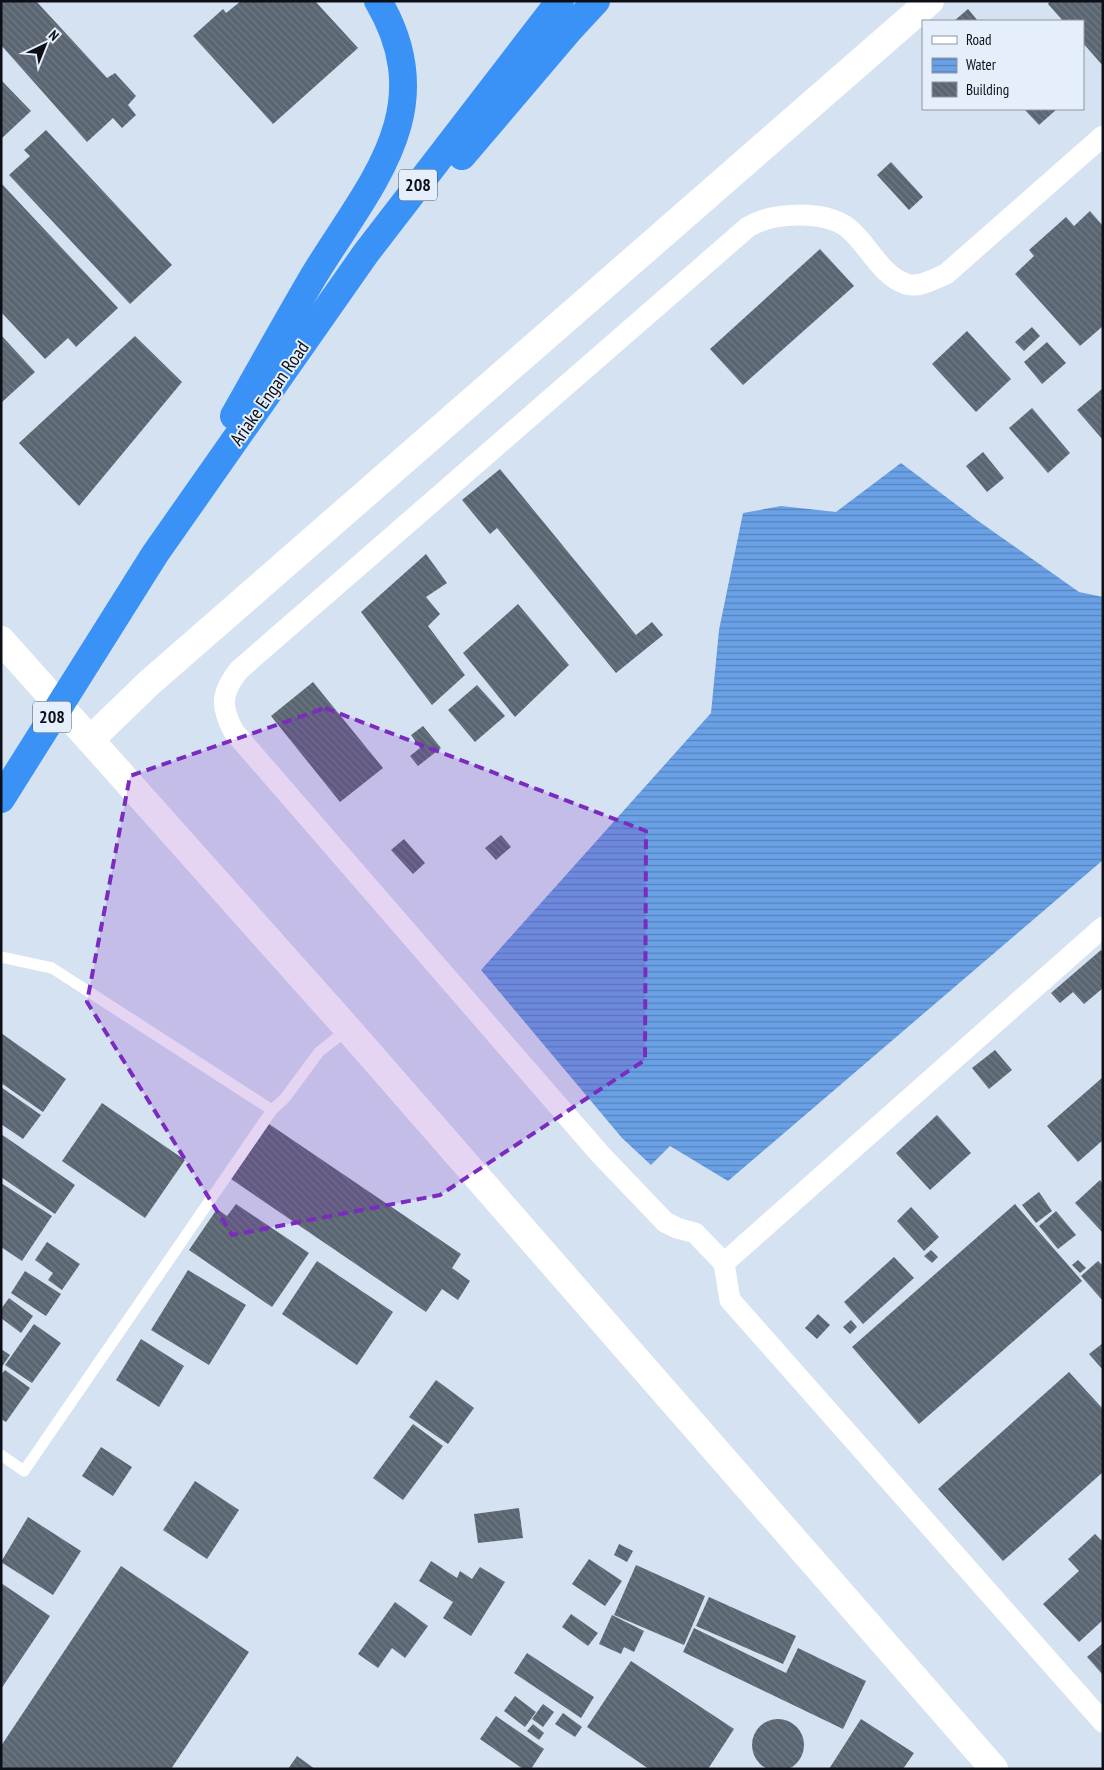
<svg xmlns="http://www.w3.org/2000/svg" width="1104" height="1770" viewBox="0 0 1104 1770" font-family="'PT Sans Narrow',sans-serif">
<defs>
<pattern id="water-rules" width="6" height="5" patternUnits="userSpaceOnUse" patternTransform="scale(1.25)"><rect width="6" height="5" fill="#6aa1e6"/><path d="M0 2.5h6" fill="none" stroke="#5682b9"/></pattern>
<pattern id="building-back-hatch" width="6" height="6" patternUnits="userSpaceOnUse" patternTransform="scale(1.25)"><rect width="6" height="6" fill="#5a6572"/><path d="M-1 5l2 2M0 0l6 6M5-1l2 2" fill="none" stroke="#717a84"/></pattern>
</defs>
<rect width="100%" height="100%" fill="#d5e2f2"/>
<!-- water -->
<polygon fill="url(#water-rules)" points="901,463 974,518 1079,592 1103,597 1103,860 728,1181 670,1146 651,1165 622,1138 481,970 711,713 719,630 743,513 781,506 836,512"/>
<!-- building -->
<g fill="url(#building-back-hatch)">
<polygon points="1,1 36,1 107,78 115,73 136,96 128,105 136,115 122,128 113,118 87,142 1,45"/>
<polygon points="241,1 315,1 358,48 273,124 193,36 223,9 226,13"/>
<polygon points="1050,1 1103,1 1103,66 1083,43 1083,21 1063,21 1048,4"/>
<polygon points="968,9 978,21 954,21"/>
<polygon points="1,80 31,111 1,139"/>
<polygon points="1024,109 1057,109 1039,125"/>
<polygon points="46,130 172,265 130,304 9,175 30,156 24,150"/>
<polygon points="891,162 923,197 909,210 877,175"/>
<polygon points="1,183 118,308 76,347 68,338 45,359 1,312"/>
<polygon points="1090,211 1103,226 1103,326 1080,346 1015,274 1034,256 1029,250 1066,217 1074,226"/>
<polygon points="820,249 854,286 743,385 710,349"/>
<polygon points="1032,327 1040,336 1024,351 1015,342"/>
<polygon points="967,331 1011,379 976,412 932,364"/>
<polygon points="1,335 35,372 1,403"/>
<polygon points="135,336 182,382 79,506 19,443"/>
<polygon points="1047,342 1066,363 1042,384 1024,362"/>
<polygon points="1103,388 1103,440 1077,410"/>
<polygon points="1032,408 1070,453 1048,473 1009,428"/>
<polygon points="983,452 1004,478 987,492 966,466"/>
<polygon points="500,469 636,635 652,622 663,635 616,673 497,528 490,534 462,500"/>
<polygon points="426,554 447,583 426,597 440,614 428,626 465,675 432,705 361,612"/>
<polygon points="518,604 569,665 515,717 463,653"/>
<polygon points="313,682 383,768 340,802 271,716"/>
<polygon points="477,685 505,716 475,742 448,710"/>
<polygon points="423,726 441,748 418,766 410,756 420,748 411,735"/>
<polygon points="501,835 511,847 496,860 485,848"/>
<polygon points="404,839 425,863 413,874 391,850"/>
<polygon points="1101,950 1103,952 1103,988 1084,1004 1073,992 1060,1003 1051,993"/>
<polygon points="1,1033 66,1079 43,1112 1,1083"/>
<polygon points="995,1050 1012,1070 989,1089 972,1068"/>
<polygon points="1103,1077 1103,1140 1078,1162 1047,1126"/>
<polygon points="1,1087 41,1115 23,1139 1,1124"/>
<polygon points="102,1103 185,1160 145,1218 62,1161"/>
<polygon points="937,1115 971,1153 930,1190 896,1153"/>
<polygon points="269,1124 461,1254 452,1268 470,1281 458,1300 442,1289 426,1312 231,1179"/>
<polygon points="1,1134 75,1185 55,1214 1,1177"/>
<polygon points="1100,1180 1103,1184 1103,1233 1075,1203"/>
<polygon points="1,1183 52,1216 22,1261 1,1247"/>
<polygon points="1039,1192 1052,1211 1036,1223 1022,1205"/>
<polygon points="236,1204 309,1253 272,1307 189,1250 217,1209 227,1216"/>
<polygon points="1015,1204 1082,1281 919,1424 852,1347"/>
<polygon points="911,1207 939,1237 924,1251 897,1221"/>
<polygon points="1056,1211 1076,1235 1058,1249 1039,1226"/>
<polygon points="47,1242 80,1264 62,1290 48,1280 53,1273 35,1260"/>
<polygon points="931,1250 938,1257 932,1263 924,1256"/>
<polygon points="894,1257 914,1278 863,1324 844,1302"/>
<polygon points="1078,1260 1086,1268 1080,1273 1072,1265"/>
<polygon points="317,1261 393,1312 357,1365 282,1314"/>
<polygon points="1098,1261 1103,1266 1103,1301 1081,1276"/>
<polygon points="188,1270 246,1305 209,1365 151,1330"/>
<polygon points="25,1271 61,1294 46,1316 11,1293"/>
<polygon points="9,1298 33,1316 21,1333 1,1318 1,1309"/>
<polygon points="818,1314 830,1325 817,1339 805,1328"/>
<polygon points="851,1320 857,1327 850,1334 843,1327"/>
<polygon points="34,1324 61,1343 32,1383 5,1365"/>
<polygon points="141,1339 184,1366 159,1407 116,1380"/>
<polygon points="1103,1343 1103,1370 1089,1354"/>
<polygon points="1,1349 10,1355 1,1368"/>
<polygon points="5,1370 30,1388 6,1422 1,1419 1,1375"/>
<polygon points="1069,1372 1103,1409 1103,1472 1003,1561 938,1489"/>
<polygon points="436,1380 474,1408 448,1444 409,1417"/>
<polygon points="413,1424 443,1446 403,1500 373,1478"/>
<polygon points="101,1447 132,1467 113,1496 82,1476"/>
<polygon points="195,1481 239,1510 207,1559 163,1530"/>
<polygon points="519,1508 523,1538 478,1543 474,1514"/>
<polygon points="28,1517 81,1551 53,1595 1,1562"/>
<polygon points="1095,1534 1103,1542 1103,1620 1079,1642 1043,1604 1079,1571 1068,1559"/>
<polygon points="619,1544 633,1551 627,1562 614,1555"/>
<polygon points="589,1559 622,1581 605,1606 572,1584"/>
<polygon points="431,1561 457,1578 460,1571 472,1579 480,1567 505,1582 471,1636 443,1618 453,1602 419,1581"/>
<polygon points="636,1565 705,1596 684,1645 614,1615"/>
<polygon points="121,1566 249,1652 171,1769 1,1769 1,1746"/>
<polygon points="1,1583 50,1616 1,1689"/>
<polygon points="709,1597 796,1636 783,1664 696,1626"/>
<polygon points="395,1602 428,1626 405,1658 392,1648 378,1668 358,1654"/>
<polygon points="571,1614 598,1633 588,1646 562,1627"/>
<polygon points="612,1615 644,1631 634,1652 624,1647 621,1654 599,1644"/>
<polygon points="694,1628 786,1673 798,1648 866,1681 843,1729 683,1652"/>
<polygon points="1103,1643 1103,1675 1087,1657"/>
<polygon points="527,1653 594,1697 581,1718 514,1673"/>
<polygon points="631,1661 734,1729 708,1769 649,1769 587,1727"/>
<polygon points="515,1696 536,1712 525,1727 504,1711"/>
<polygon points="543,1704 554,1712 543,1727 532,1719"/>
<polygon points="563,1713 582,1727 575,1737 555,1724"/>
<polygon points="496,1716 544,1749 531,1769 523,1769 480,1739"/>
<circle cx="778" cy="1745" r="26"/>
<polygon points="861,1719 914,1753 903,1769 829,1769"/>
<polygon points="533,1724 544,1733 539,1740 527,1731"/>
<polygon points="297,1756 315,1769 288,1769"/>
</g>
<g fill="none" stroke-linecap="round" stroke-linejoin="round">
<!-- lane -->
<g stroke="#fff" stroke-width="11">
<polyline points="1,957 52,968 272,1110"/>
<polyline points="1,1455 24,1471 272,1110 285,1098 319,1052 348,1029"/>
</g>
<!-- street -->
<g stroke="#fff" stroke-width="21">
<path d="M1103 136 946 274C934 279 919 288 906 284 880 275 869 245 848 228 824 210 773 212 748 227L239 670C221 693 220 706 234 732L600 1154 665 1222 677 1228 695 1233 724 1263 730 1300 1103 1722"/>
<polyline points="724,1263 1103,927"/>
</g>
<!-- secondary -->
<g stroke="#fff" stroke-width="28">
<polyline points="1,640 348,1029 994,1769"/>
<polyline points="90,740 149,683 930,1"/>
</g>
<!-- highway -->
<g stroke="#3a92f6" stroke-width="28">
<polyline points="462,156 570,29 596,1"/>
<path d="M234 416C260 370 286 323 313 277 368 186 443 111 378 1"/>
<polyline points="1,799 155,554 366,253 560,1"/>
</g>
</g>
<!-- marked area -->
<path fill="#7b2cbf" fill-opacity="0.2" stroke="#7b2cbf" stroke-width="4" stroke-dasharray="10 6" stroke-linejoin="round" d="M325 708 646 831 645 1060 440 1195 232 1235 87 1002 130 776Z"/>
<g text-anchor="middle" stroke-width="4" stroke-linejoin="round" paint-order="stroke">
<!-- shield labels -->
<g fill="#e5effc" stroke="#4d535b" stroke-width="1">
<rect x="399" y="169.5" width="38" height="31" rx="4"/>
<rect x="33" y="701.5" width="38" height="31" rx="4"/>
</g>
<g font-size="18" font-weight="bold" fill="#0c1016">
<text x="418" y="191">208</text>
<text x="52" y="723">208</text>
</g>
<!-- street labels -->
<g font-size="19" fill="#0c1016" stroke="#e5effc">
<text transform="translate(269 393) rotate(-55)" y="7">Ariake Engan Road</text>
</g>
</g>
<!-- border -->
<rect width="1104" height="1770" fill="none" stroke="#0c1016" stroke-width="5"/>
<!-- legend -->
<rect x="922" y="20" width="162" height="90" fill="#e5effc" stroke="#8e96a0"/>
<rect x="932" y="36" width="25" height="8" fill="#ffffff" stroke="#8e96a0"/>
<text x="966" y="45" font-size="15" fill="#0c1016">Road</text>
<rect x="932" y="58" width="25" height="15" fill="url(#water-rules)" stroke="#8e96a0"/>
<text x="966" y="70" font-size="15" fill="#0c1016">Water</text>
<rect x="932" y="82" width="25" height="15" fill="url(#building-back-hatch)" stroke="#8e96a0"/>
<text x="966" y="95" font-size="15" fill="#0c1016">Building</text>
<!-- north arrow -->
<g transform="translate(45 45) rotate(43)" stroke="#e5effc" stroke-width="4" paint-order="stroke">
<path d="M0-4L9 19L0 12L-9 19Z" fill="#0c1016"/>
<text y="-8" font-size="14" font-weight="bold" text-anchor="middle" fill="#0c1016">N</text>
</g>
</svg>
